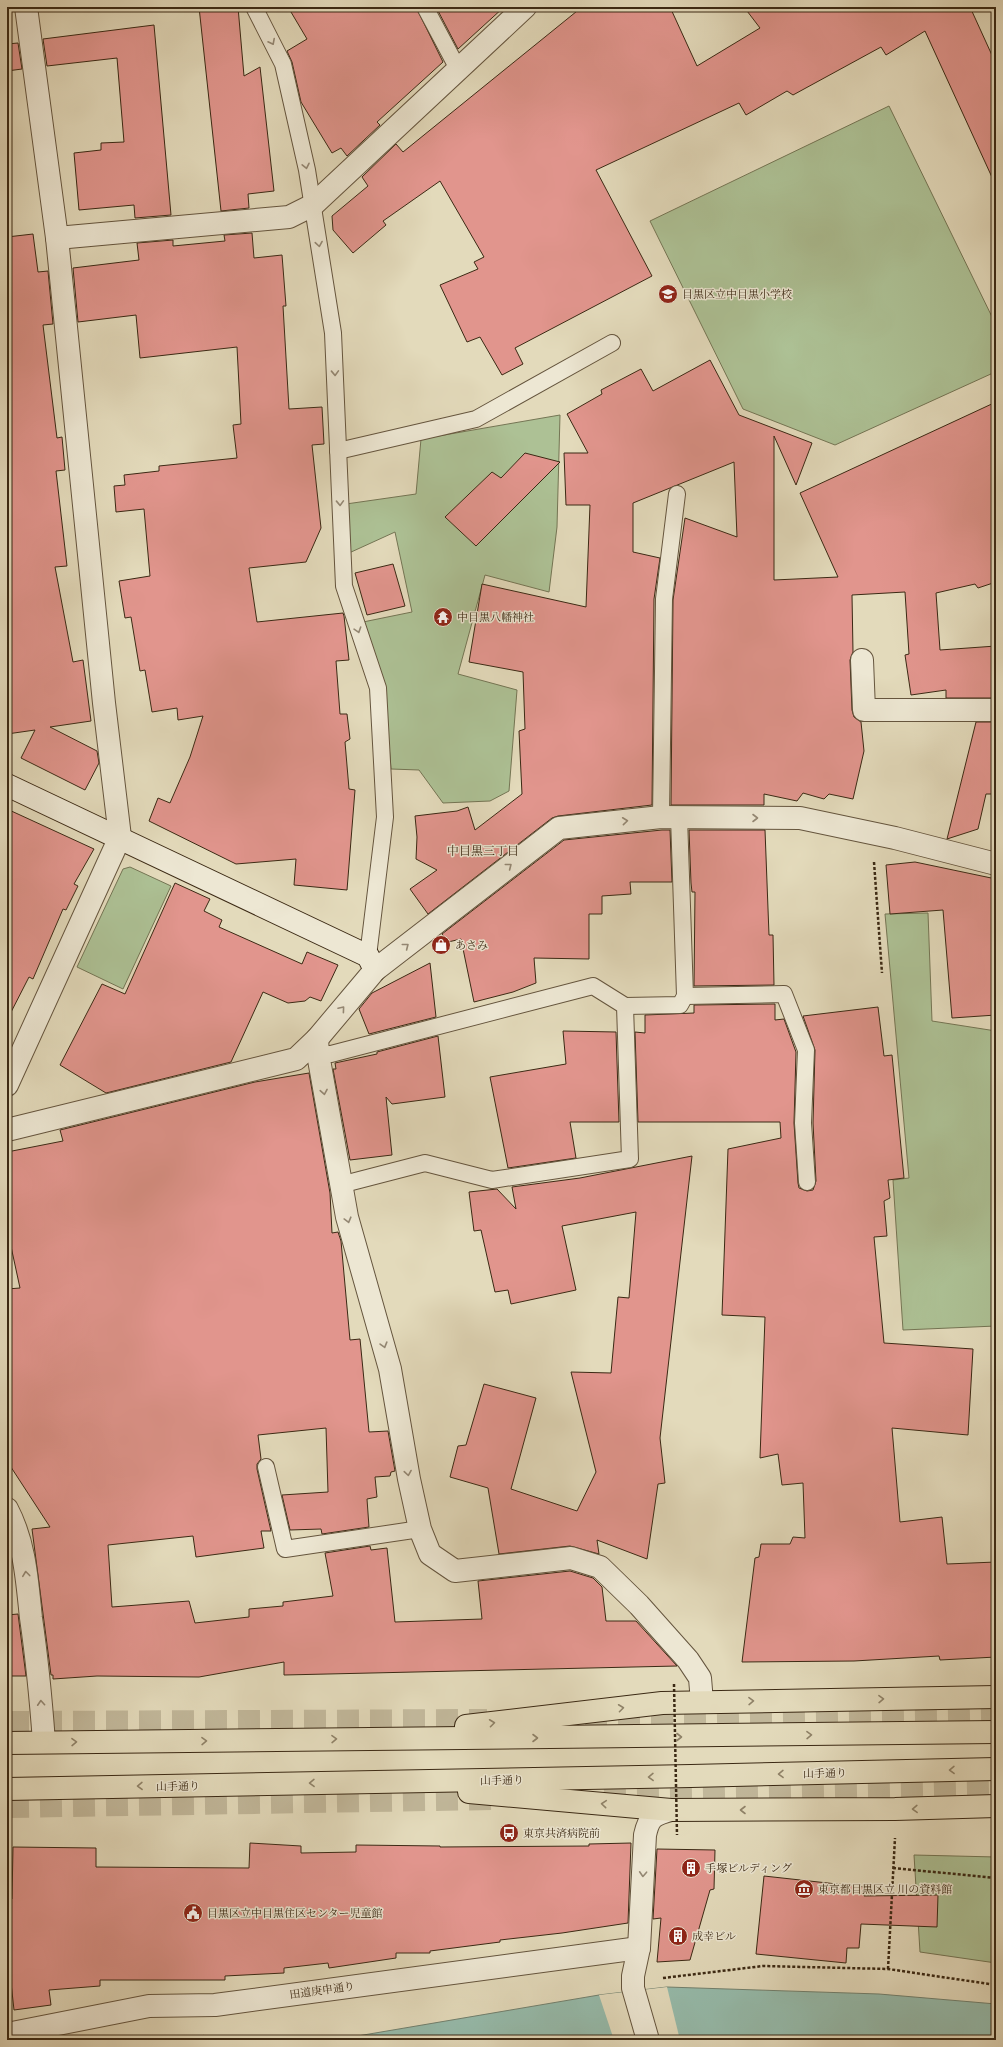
<svg xmlns="http://www.w3.org/2000/svg" width="1003" height="2047" viewBox="0 0 1003 2047" font-family="'IM FELL Great Primer','Noto Serif JP',serif">
<rect width="100%" height="100%" fill="#e3dabb"/>
<filter id="stains"><feTurbulence type="fractalNoise" baseFrequency=".005" numOctaves="4"/><feColorMatrix values="0 0 0 0 .2 0 0 0 0 .09 0 0 0 0 .02 0 0 0 .5 -.17"/></filter>
<radialGradient id="worn" r=".72"><stop offset=".6" stop-color="#630" stop-opacity="0"/><stop offset="1" stop-color="#630" stop-opacity=".3"/></radialGradient>
<!-- green -->
<g fill="#adc195" stroke="#747554">
<polygon points="889,106 996,325 996,363 993,373 835,445 743,409 650,221"/>
<polygon points="560,415 557,527 549,592 485,575 458,674 517,690 509,791 490,801 443,803 419,770 391,769 384,686 363,622 412,612 395,532 349,553 346,504 416,494 421,439"/>
<polygon points="130,867 171,886 123,989 77,967 123,869"/>
<polygon points="928,913 932,1021 996,1031 996,1326 903,1330 893,1180 909,1178 885,914"/>
<polygon points="914,1855 996,1857 996,1963 920,1952"/>
</g>
<!-- water -->
<polygon fill="#96bbab" stroke="#72816f" points="667,1987 879,1994 996,2004 996,2040 334,2040 599,1995"/>
<!-- pier -->
<polygon fill="#e3dabb" points="667,1987 680,2040 614,2040 599,1995"/>
<!-- building -->
<g fill="#e1958d" stroke="#3b2914">
<polygon points="199,7 238,7 244,76 260,67 274,191 248,194 249,208 221,211"/>
<polygon points="288,7 416,7 443,62 377,122 380,125 347,156 341,148 332,153 301,102 292,62 287,51 307,39"/>
<polygon points="436,7 504,7 458,49"/>
<polygon points="582,7 670,7 697,66 760,28 744,7 970,7 996,64 996,186 925,31 886,55 881,47 793,95 787,91 746,115 739,103 596,170 652,276 515,348 523,364 502,375 480,337 467,342 440,285 478,269 474,262 484,257 440,181 383,221 386,225 353,253 333,230 332,216 368,186 362,177 396,144 403,152"/>
<polygon points="154,25 171,215 135,218 134,205 79,210 74,153 101,150 101,143 124,142 117,58 47,66 43,39"/>
<polygon points="18,43 22,69 7,71 7,44"/>
<polygon points="252,233 254,258 282,255 286,306 283,306 289,409 322,407 324,444 312,445 321,528 306,562 249,568 257,622 343,613 344,616 349,660 336,661 340,714 347,714 350,739 345,742 349,789 355,790 347,890 294,885 296,859 236,864 149,821 158,798 170,803 190,757 203,716 178,720 177,708 152,712 145,670 140,671 131,617 125,618 119,581 150,576 144,509 116,512 114,486 125,485 124,475 159,471 159,466 237,458 233,425 241,424 237,347 140,358 136,315 78,322 73,268 139,260 137,243 173,240 173,246 225,241 224,235"/>
<polygon points="33,234 38,272 48,271 53,324 43,325 57,438 62,437 65,470 56,471 67,566 55,567 73,662 83,660 91,721 50,727 97,751 99,763 85,790 21,758 35,730 7,734 7,237"/>
<polygon points="710,360 739,415 812,443 796,485 774,436 774,580 838,577 800,493 996,402 996,582 978,588 975,584 936,593 940,650 996,646 996,698 946,698 946,690 911,695 905,655 909,654 905,592 852,595 853,652 850,660 852,710 854,717 861,722 864,751 853,799 829,794 824,799 803,793 797,801 764,794 764,805 671,805 673,600 685,518 737,537 734,462 633,503 633,552 660,558 654,599 652,805 558,816 552,818 428,914 410,889 437,870 416,859 417,837 415,816 457,811 468,807 475,830 522,794 519,731 525,729 523,672 469,662 482,584 586,607 590,505 566,505 564,453 588,453 567,414 602,394 601,390 641,369 653,391"/>
<polygon points="525,453 560,462 476,546 445,517 492,472 501,478"/>
<polygon points="393,564 405,606 367,615 355,573"/>
<polygon points="976,722 996,722 996,794 986,794 978,829 947,839"/>
<polygon points="7,809 94,849 74,884 78,886 66,910 63,909 33,979 29,977 7,1020"/>
<polygon points="662,830 670,830 672,882 630,882 631,894 602,896 602,914 589,914 589,959 534,958 536,983 513,992 474,1002 461,939 448,942 442,934 564,840"/>
<polygon points="689,830 765,830 769,935 773,935 774,985 694,986 695,892 692,892 691,883"/>
<polygon points="915,862 996,879 996,975 993,975 996,1015 952,1018 943,910 890,914 886,865"/>
<polygon points="175,883 210,899 204,911 222,920 219,927 302,964 307,952 338,965 321,1001 310,997 305,1001 288,1003 263,992 231,1062 106,1093 60,1065 102,984 125,994"/>
<polygon points="430,963 436,1017 369,1034 359,1009 372,993"/>
<polygon points="775,1004 775,1020 784,1019 796,1052 794,1123 798,1183 799,1188 807,1191 813,1190 816,1181 813,1123 815,1050 803,1016 878,1007 884,1056 892,1055 904,1178 888,1180 890,1198 884,1201 887,1236 874,1237 884,1343 973,1349 968,1435 892,1428 900,1522 942,1517 947,1564 996,1562 996,1657 940,1660 939,1656 854,1661 742,1662 755,1558 759,1557 761,1544 790,1544 793,1537 805,1538 803,1483 782,1485 778,1454 760,1458 765,1317 722,1315 728,1149 781,1138 780,1122 638,1122 635,1032 645,1033 645,1015 694,1013 694,1005"/>
<polygon points="563,1031 616,1032 619,1122 570,1122 576,1158 508,1168 490,1077 566,1064"/>
<polygon points="438,1036 445,1097 392,1104 386,1097 392,1155 350,1160 333,1069 336,1069 335,1063 377,1054 377,1052"/>
<polygon points="309,1073 330,1193 332,1233 338,1232 341,1241 350,1340 360,1339 369,1432 388,1431 395,1471 391,1472 390,1476 375,1477 377,1497 367,1499 369,1527 322,1534 321,1529 290,1530 282,1495 328,1492 326,1428 258,1435 261,1459 257,1464 257,1469 271,1531 261,1531 264,1548 196,1557 193,1536 108,1545 112,1607 189,1601 195,1623 249,1617 249,1609 283,1606 283,1602 333,1596 325,1553 370,1546 371,1550 387,1548 395,1622 482,1619 478,1581 570,1571 593,1578 602,1587 606,1621 636,1621 677,1666 284,1675 284,1662 199,1677 97,1676 53,1679 53,1675 51,1675 32,1529 50,1527 7,1461 7,1289 20,1288 7,1228 7,1152 63,1141 60,1130 255,1082"/>
<polygon points="692,1156 660,1438 665,1483 658,1484 647,1559 597,1540 599,1554 570,1546 499,1554 488,1488 450,1477 458,1446 466,1445 484,1384 536,1398 511,1489 577,1511 596,1472 571,1372 611,1373 618,1297 629,1298 636,1212 562,1226 576,1290 511,1304 508,1290 495,1292 481,1230 474,1231 469,1192 497,1189 516,1209 512,1187 580,1178"/>
<polygon points="18,1614 26,1676 7,1676 7,1615"/>
<polygon points="250,1843 301,1846 301,1853 356,1852 356,1845 440,1846 440,1847 589,1846 589,1844 631,1843 628,1923 562,1933 500,1940 500,1942 430,1951 430,1953 396,1953 396,1958 329,1968 328,1963 284,1968 284,1973 225,1976 225,1980 100,1980 100,1986 49,1990 51,2005 14,2010 7,1946 7,1899 12,1899 13,1847 96,1848 96,1867 249,1868"/>
<polygon points="657,1849 715,1850 714,1889 710,1890 690,1960 657,1962 661,1918 653,1919"/>
<polygon points="764,1876 864,1887 864,1896 938,1895 937,1927 861,1924 859,1948 847,1948 846,1963 756,1954"/>
</g>
<g fill="none" stroke-linecap="round" stroke-linejoin="round">
<!-- highway-tunnel -->
<g stroke="#c1b79a" stroke-width="22" stroke-dasharray="22 11" stroke-linecap="butt">
<polyline points="585,1720 694,1720 996,1714"/>
<polyline points="7,1722 487,1720"/>
<polyline points="604,1796 996,1788"/>
<polyline points="7,1807 492,1799"/>
</g>
<defs>
<g id="lane">
<polyline points="254,7 283,64 307,170 333,333 344,586 378,688 385,817 368,956"/>
<polyline points="425,7 458,69"/>
<polyline points="338,451 476,419 612,343"/>
<polyline points="661,817 664,599 677,494"/>
<polyline points="685,996 784,994 806,1050 803,1123 807,1182"/>
<polyline points="625,1006 680,1005 685,996 679,817"/>
<polyline points="318,1054 331,1054 593,986 625,1006 630,1159 492,1180 425,1163 340,1185"/>
<polyline points="266,1467 285,1549 420,1529"/>
</g>
<g id="street">
<polyline points="57,238 289,217 313,205 525,7"/>
<polyline points="862,660 864,710 996,710"/>
<polyline points="317,1039 375,970 559,828 661,817 800,818 895,838 996,864"/>
<polyline points="7,1085 120,837 104,703 57,238 26,7"/>
<polyline points="7,1130 296,1059 317,1039 318,1054 347,1217 390,1369 409,1479 420,1529 430,1554 455,1571 571,1558 600,1567 639,1605 688,1660 700,1678 702,1702"/>
<path d="M7 1509C25 1543 27 1580 31 1618 37 1659 41 1701 44 1742"/>
<polyline points="7,2034 149,2006 215,2005 639,1948"/>
<path d="M648 2040 633 1988V1976L639 1948 645 1835C649 1817 653 1815 671 1810"/>
</g>
<polyline id="secondary" points="7,785 368,956 375,970"/>
<g id="primary">
<polyline points="466,1726 662,1703 996,1697"/>
<polyline points="7,1743 996,1732"/>
<polyline points="7,1789 691,1776 996,1769"/>
<polyline points="469,1792 671,1810 895,1809 996,1806"/>
</g>
</defs>
<!-- lane casing -->
<use href="#lane" stroke="#65553e" stroke-width="18"/>
<!-- street casing -->
<use href="#street" stroke="#65553e" stroke-width="24"/>
<!-- secondary casing -->
<use href="#secondary" stroke="#3b2914" stroke-width="24"/>
<!-- primary casing -->
<use href="#primary" stroke="#3b2914" stroke-width="24"/>
<!-- path -->
<g stroke="#3b2914" stroke-width="2.5" stroke-dasharray="3 2" stroke-linecap="butt">
<polyline points="874,862 882,973"/>
<polyline points="893,1868 996,1878"/>
<polyline points="888,1969 895,1838"/>
<polyline points="663,1978 763,1966 888,1969 996,1985"/>
<polyline points="174,2040 204,2036"/>
</g>
<!-- lane -->
<use href="#lane" stroke="#ede7d3" stroke-width="16"/>
<!-- street -->
<use href="#street" stroke="#ede7d3" stroke-width="22"/>
<!-- secondary -->
<use href="#secondary" stroke="#ede7d3" stroke-width="22"/>
<!-- primary -->
<use href="#primary" stroke="#e3dabb" stroke-width="22"/>
<!-- path-bridge -->
<polyline stroke="#3b2914" stroke-width="2.5" stroke-dasharray="3 2" stroke-linecap="butt" points="674,1684 677,1835"/>
</g>
<!-- one-way arrows -->
<defs><path id="oneway-chevron" d="M-2-3.5L2.5 0L-2 3.5" fill="none" stroke-width="1.6" stroke-linecap="round" stroke-linejoin="round"/></defs>
<g stroke="#948874">
<use href="#oneway-chevron" transform="translate(272 42) rotate(63)"/>
<use href="#oneway-chevron" transform="translate(306 166) rotate(78)"/>
<use href="#oneway-chevron" transform="translate(319 244) rotate(81)"/>
<use href="#oneway-chevron" transform="translate(335 373) rotate(88)"/>
<use href="#oneway-chevron" transform="translate(340 503) rotate(88)"/>
<use href="#oneway-chevron" transform="translate(358 630) rotate(72)"/>
<use href="#oneway-chevron" transform="translate(755 818)"/>
<use href="#oneway-chevron" transform="translate(625 821) rotate(-6)"/>
<use href="#oneway-chevron" transform="translate(509 866) rotate(-38)"/>
<use href="#oneway-chevron" transform="translate(406 946) rotate(-38)"/>
<use href="#oneway-chevron" transform="translate(342 1009) rotate(-50)"/>
<use href="#oneway-chevron" transform="translate(324 1092) rotate(80)"/>
<use href="#oneway-chevron" transform="translate(348 1220) rotate(75)"/>
<use href="#oneway-chevron" transform="translate(384 1345) rotate(74)"/>
<use href="#oneway-chevron" transform="translate(408 1473) rotate(81)"/>
<use href="#oneway-chevron" transform="translate(26 1574) rotate(-97)"/>
<use href="#oneway-chevron" transform="translate(41 1703) rotate(-94)"/>
<use href="#oneway-chevron" transform="translate(643 1874) rotate(93)"/>
</g>
<g stroke="#8f8268">
<use href="#oneway-chevron" transform="translate(881 1699) rotate(-1)"/>
<use href="#oneway-chevron" transform="translate(751 1701) rotate(-1)"/>
<use href="#oneway-chevron" transform="translate(621 1708) rotate(-7)"/>
<use href="#oneway-chevron" transform="translate(492 1723) rotate(-7)"/>
<use href="#oneway-chevron" transform="translate(809 1735) rotate(-1)"/>
<use href="#oneway-chevron" transform="translate(679 1737)"/>
<use href="#oneway-chevron" transform="translate(535 1738)"/>
<use href="#oneway-chevron" transform="translate(334 1739) rotate(-1)"/>
<use href="#oneway-chevron" transform="translate(204 1741) rotate(-1)"/>
<use href="#oneway-chevron" transform="translate(74 1742) rotate(-1)"/>
<use href="#oneway-chevron" transform="translate(952 1770) rotate(179)"/>
<use href="#oneway-chevron" transform="translate(781 1774) rotate(179)"/>
<use href="#oneway-chevron" transform="translate(651 1777) rotate(179)"/>
<use href="#oneway-chevron" transform="translate(312 1783) rotate(179)"/>
<use href="#oneway-chevron" transform="translate(140 1786) rotate(179)"/>
<use href="#oneway-chevron" transform="translate(604 1804) rotate(-175)"/>
<use href="#oneway-chevron" transform="translate(915 1809) rotate(178)"/>
<use href="#oneway-chevron" transform="translate(743 1810) rotate(180)"/>
</g>
<!-- icons -->
<defs>
<symbol id="school-disc" viewBox="-11 -11 22 22"><circle r="9.5" fill="#8f2418" stroke="#ede7d3"/><path d="M0-5L7-2L0 1L-7-2ZM-4 1L0 2.5L4 1V4Q0 6-4 4Z" fill="#fff"/></symbol>
<symbol id="temple-disc" viewBox="-11 -11 22 22"><circle r="9.5" fill="#8f2418" stroke="#ede7d3"/><path d="M0-6L5-2H3V0L6.5 2.5H4V6H1.5V3h-3V6H-4V2.5H-6.5L-3 0V-2H-5Z" fill="#fff"/></symbol>
<symbol id="shop-disc" viewBox="-11 -11 22 22"><circle r="9.5" fill="#8f2418" stroke="#ede7d3"/><path d="M-5-2.5h2.3a2.7 3.5 0 0 1 5.4 0H5L5.5 6h-11ZM-1.5-2.5h3a1.5 2.3 0 0 0-3 0Z" fill="#fff"/></symbol>
<symbol id="bus-disc" viewBox="-11 -11 22 22"><circle r="9.5" fill="#8f2418" stroke="#ede7d3"/><path d="M-5-6H5V4H4V6H2V4H-2V6H-4V4H-5ZM-3.5-4V0h7V-4ZM-3.5 1.2v1.5H-2V1.2ZM2 1.2v1.5H3.5V1.2Z" fill="#fff"/></symbol>
<symbol id="building-disc" viewBox="-11 -11 22 22"><circle r="9.5" fill="#8f2418" stroke="#ede7d3"/><path d="M-4-6H4V6H1V3H-1V6H-4ZM-2.5-4.3h1.7v1.8h-1.7ZM.8-4.3h1.7v1.8H.8ZM-2.5-1h1.7V.8h-1.7ZM.8-1h1.7V.8H.8Z" fill="#fff"/></symbol>
<symbol id="museum-disc" viewBox="-11 -11 22 22"><circle r="9.5" fill="#8f2418" stroke="#ede7d3"/><path d="M0-6L6-3V-2H-6V-3ZM-5-1h2V3h-2ZM-1-1h2V3h-2ZM3-1h2V3H3ZM-6 4H6V6H-6Z" fill="#fff"/></symbol>
<symbol id="civic-disc" viewBox="-11 -11 22 22"><circle r="9.5" fill="#8f2418" stroke="#ede7d3"/><path d="M-.6-6.5H3V-4.5H.6V-3L4-1V1h2V6H-6V1h2V-1L-.6-3ZM-1.2 2.5V6h2.4V2.5Z" fill="#fff"/></symbol>
</defs>
<g fill-rule="evenodd">
<use href="#school-disc" x="657" y="283" width="22" height="22"/>
<use href="#temple-disc" x="432" y="606" width="22" height="22"/>
<use href="#shop-disc" x="430" y="934" width="22" height="22"/>
<use href="#bus-disc" x="498" y="1822" width="22" height="22"/>
<use href="#building-disc" x="680" y="1857" width="22" height="22"/>
<use href="#museum-disc" x="793" y="1878" width="22" height="22"/>
<use href="#civic-disc" x="182" y="1902" width="22" height="22"/>
<use href="#building-disc" x="667" y="1925" width="22" height="22"/>
</g>
<g text-anchor="middle" stroke-width="3" stroke-linejoin="round" paint-order="stroke">
<!-- poi labels -->
<g font-size="11" fill="#3b2914" stroke="#ede7d3" text-anchor="start">
<text x="682" y="298">目黒区立中目黒小学校</text>
<text x="457" y="621">中目黒八幡神社</text>
<text x="455" y="949">あさみ</text>
<text x="523" y="1837">東京共済病院前</text>
<text x="705" y="1872">手塚ビルディング</text>
<text x="818" y="1893">東京都目黒区立 川の資料館</text>
<text x="207" y="1917">目黒区立中目黒住区センター児童館</text>
<text x="692" y="1940">成幸ビル</text>
</g>
<!-- street labels -->
<g font-size="11" fill="#3b2914" stroke="#ede7d3">
<text transform="translate(825 1773) rotate(-1)" y="4">山手通り</text>
<text transform="translate(502 1780) rotate(-1)" y="4">山手通り</text>
<text transform="translate(178 1786) rotate(-1)" y="4">山手通り</text>
<text transform="translate(322 1990) rotate(-8)" y="4">田道庚申通り</text>
</g>
<!-- neighbourhood labels -->
<g font-size="12" fill="#3b2914" stroke="#ede7d3">
<text x="483" y="855">中目黒三丁目</text>
</g>
</g>
<!-- margin -->
<rect width="1003" height="2047" fill="none" stroke="#e3dabb" stroke-width="24"/>
<rect x="8" y="8" width="987" height="2031" fill="none" stroke="#3b2914" stroke-width="2"/>
<rect x="12" y="12" width="979" height="2023" fill="none" stroke="#3b2914"/>
<rect width="100%" height="100%" filter="url(#stains)"/>
<rect width="100%" height="100%" fill="url(#worn)"/>
</svg>
